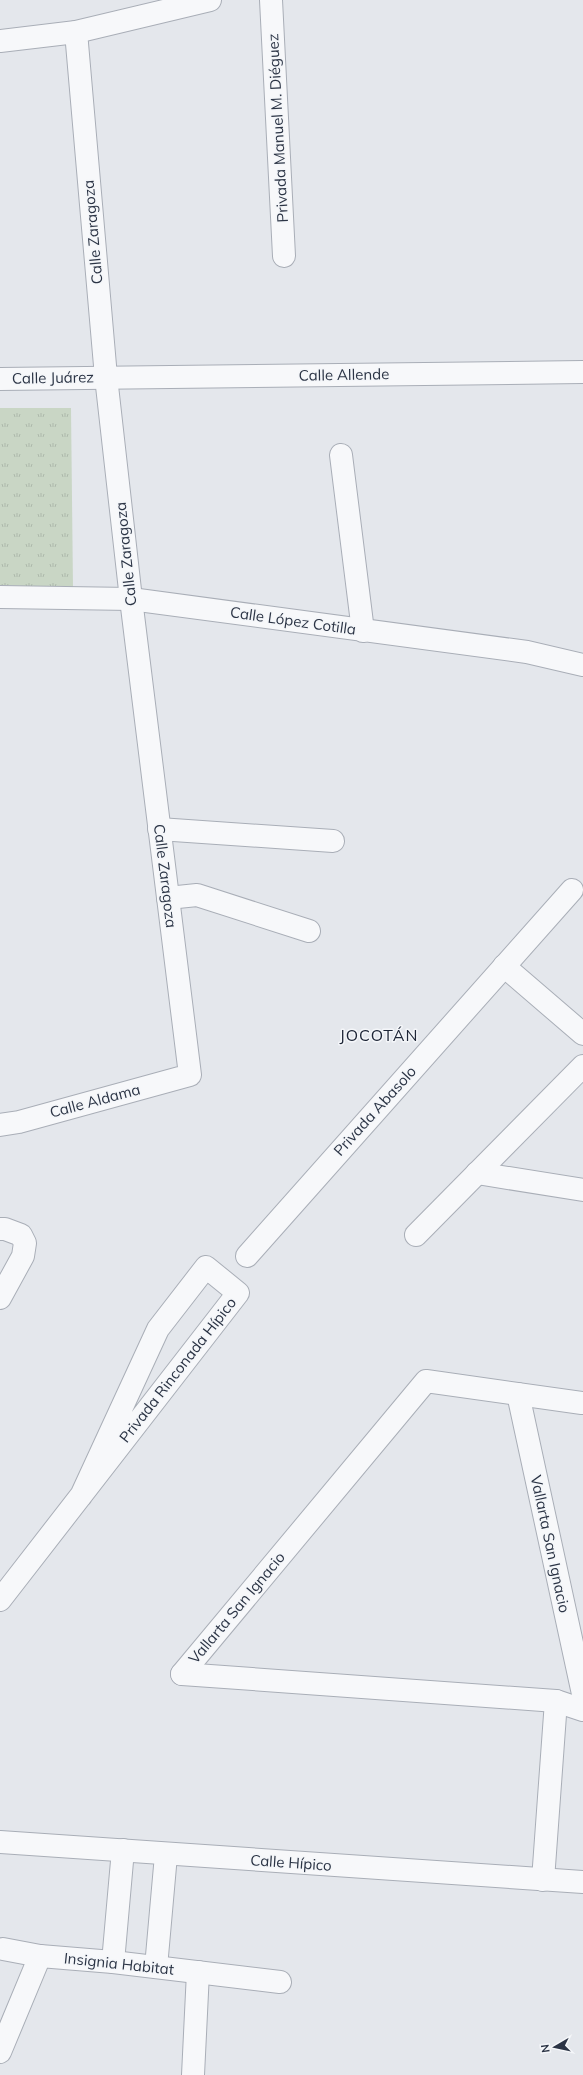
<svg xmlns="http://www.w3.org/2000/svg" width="583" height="2075" viewBox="0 0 583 2075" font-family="Mulish,sans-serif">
<defs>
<pattern id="park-tufts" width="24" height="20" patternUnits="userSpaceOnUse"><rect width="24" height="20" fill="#c9d6c5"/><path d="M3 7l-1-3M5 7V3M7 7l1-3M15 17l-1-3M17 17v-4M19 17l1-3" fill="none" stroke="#adb8ab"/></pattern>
</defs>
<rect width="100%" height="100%" fill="#e4e7ec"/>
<!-- park -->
<polygon fill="url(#park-tufts)" points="0,408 71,408 73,588 0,585"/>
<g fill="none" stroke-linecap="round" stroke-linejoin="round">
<defs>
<g id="minor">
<polyline points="271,0 284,256"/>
<polyline points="0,41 76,32 210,0"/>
<polyline points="0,379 583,372"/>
<polyline points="341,455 363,631"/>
<polyline points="0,597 131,599 527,652 583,665"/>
<polyline points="159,829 333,841"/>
<polyline points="168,898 197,895 309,931"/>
<polyline points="504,966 583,1034"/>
<polyline points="0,1125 19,1122 190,1075 131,599 106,377 76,32"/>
<polyline points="477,1173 583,1190"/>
<polyline points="0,1229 5,1229 21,1235 25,1243 23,1256 0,1298"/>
<polyline points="416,1235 583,1066"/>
<polyline points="247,1256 572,890"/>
<polyline points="518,1394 583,1694"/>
<polyline points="0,1600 238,1293 206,1267 158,1329 81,1496"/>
<polyline points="182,1674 426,1381 582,1403"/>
<polyline points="182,1674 556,1701 583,1710"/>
<polyline points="0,1842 583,1882"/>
<polyline points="543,1880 556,1701"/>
<polyline points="3,1949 40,1956 113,1962 280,1982"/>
<polyline points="113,1962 123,1850"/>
<polyline points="156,1967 166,1855"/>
<polyline points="0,2052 40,1956"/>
<polyline points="193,2075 198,1972"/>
</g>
</defs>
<!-- minor casing -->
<use href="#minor" stroke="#a9aeb7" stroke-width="24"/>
<!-- minor -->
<use href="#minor" stroke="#f7f8fa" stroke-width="22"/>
</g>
<g text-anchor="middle" stroke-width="3" stroke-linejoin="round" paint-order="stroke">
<!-- street labels -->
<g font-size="15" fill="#2b3445" stroke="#f4f6f9">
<text transform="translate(278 128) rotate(-93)" y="5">Privada Manuel M. Diéguez</text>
<text transform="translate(93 232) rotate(-95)" y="5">Calle Zaragoza</text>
<text transform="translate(344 375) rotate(-1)" y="5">Calle Allende</text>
<text transform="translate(53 378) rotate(-1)" y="5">Calle Juárez</text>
<text transform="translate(126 554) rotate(-96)" y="5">Calle Zaragoza</text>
<text transform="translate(293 621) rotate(8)" y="5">Calle López Cotilla</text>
<text transform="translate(165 876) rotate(83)" y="5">Calle Zaragoza</text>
<text transform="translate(95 1101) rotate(-15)" y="5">Calle Aldama</text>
<text transform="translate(375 1111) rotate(-48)" y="5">Privada Abasolo</text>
<text transform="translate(178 1370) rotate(-52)" y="5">Privada Rinconada Hípico</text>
<text transform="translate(550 1544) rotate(78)" y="5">Vallarta San Ignacio</text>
<text transform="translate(237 1608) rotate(-50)" y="5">Vallarta San Ignacio</text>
<text transform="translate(291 1863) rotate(4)" y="5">Calle Hípico</text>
<text transform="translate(119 1964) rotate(6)" y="5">Insignia Habitat</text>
</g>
<!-- neighbourhood labels -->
<g font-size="16" letter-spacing="1" fill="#1d2536" stroke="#f4f6f9">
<text x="379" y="1041">JOCOTÁN</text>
</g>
</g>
<!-- north arrow -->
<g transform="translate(555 2047) rotate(261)" stroke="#f4f6f9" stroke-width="3" paint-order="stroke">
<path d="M0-3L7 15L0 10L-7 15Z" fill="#2b3445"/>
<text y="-6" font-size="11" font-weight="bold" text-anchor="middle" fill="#2b3445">N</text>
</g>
</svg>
